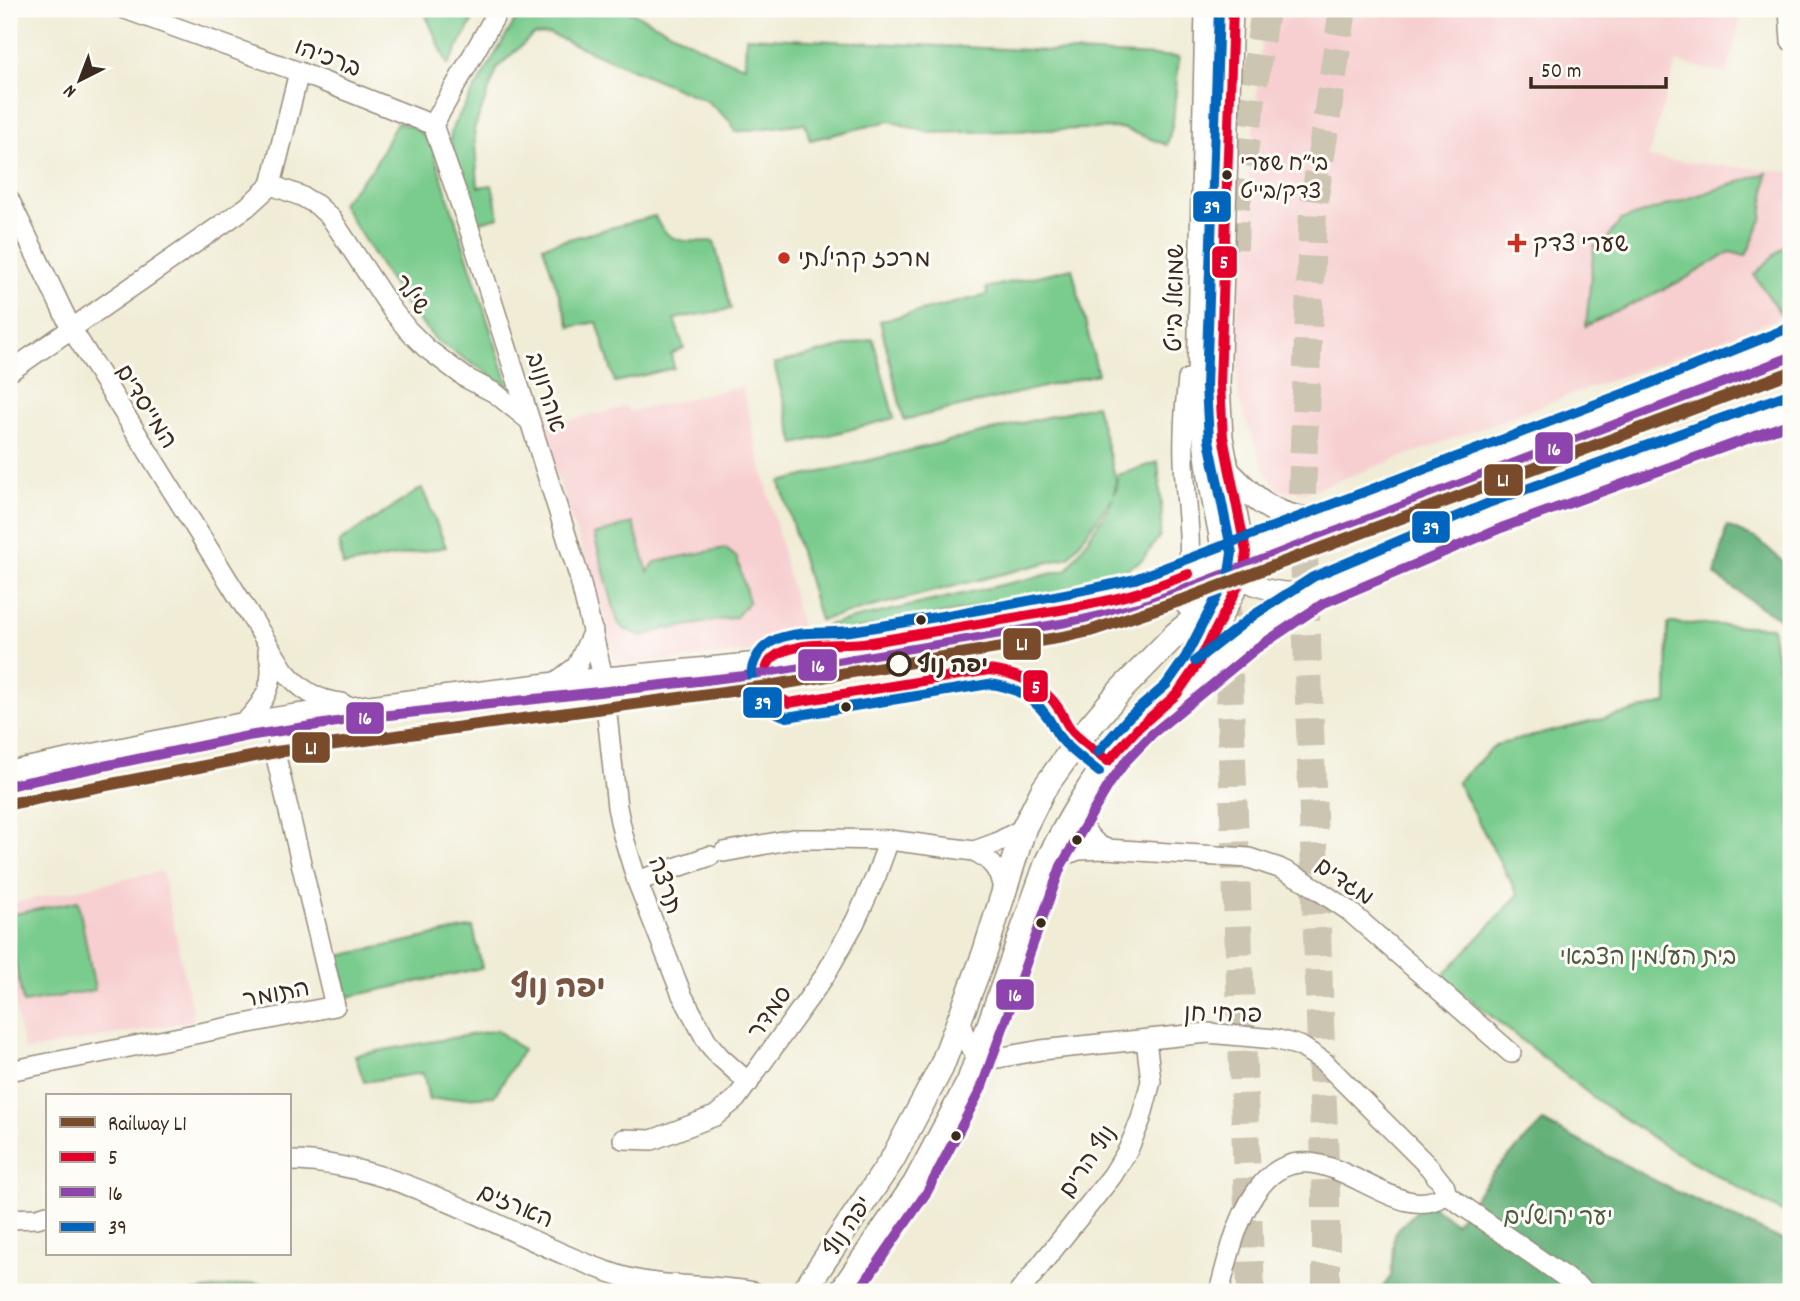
<svg xmlns="http://www.w3.org/2000/svg" width="1800" height="1301" viewBox="0 0 1800 1301" font-family="Dekko,'Playpen Sans Hebrew',sans-serif">
<rect width="100%" height="100%" fill="#fdfcf7"/>
<filter id="ink" filterUnits="userSpaceOnUse"><feTurbulence type="fractalNoise" baseFrequency=".0143" numOctaves="2"/><feDisplacementMap in="SourceGraphic" scale="14" xChannelSelector="R" yChannelSelector="G"/><feConvolveMatrix kernelMatrix="1 2 1 2 8 2 1 2 1" color-interpolation-filters="sRGB"/></filter>
<filter id="wash" filterUnits="userSpaceOnUse"><feTurbulence type="fractalNoise" baseFrequency=".00686" numOctaves="4" result="noise"/><feDisplacementMap in="SourceGraphic" scale="28" xChannelSelector="R" yChannelSelector="G"/><feGaussianBlur stdDeviation="1.57" result="paint"/><feColorMatrix in="noise" values="0 0 0 0 0 0 0 0 0 0 0 0 0 0 0 0 0 1.4 0 .05"/><feComposite in="paint" operator="in"/></filter>
<g filter="url(#wash)">
<rect width="100%" height="100%" fill="#f0ecd6"/>
<!-- built -->
<g fill="#f7cfd0">
<polygon points="1262,9 1743,9 1727,74 1676,62 1648,158 1791,172 1791,314 1307,492 1280,491 1267,475 1238,399 1237,315 1262,37"/>
<polygon points="742,386 804,639 776,643 766,650 615,666 605,615 540,427 626,407 629,412"/>
<polygon points="162,871 194,1020 24,1051 9,975 9,904"/>
</g>
<!-- green -->
<g fill="#7acc8e" stroke="#5a7b56" stroke-width="2">
<polygon points="423,9 479,9 448,65"/>
<polygon points="522,9 626,9 724,59 745,66 746,37 1179,57 1173,122 1167,145 1121,128 930,133 890,121 810,140 805,123 735,132 731,122 707,101 550,34 533,35 498,67 474,129 478,187 492,185 499,217 476,223 450,139 453,126"/>
<polygon points="397,122 417,129 431,144 509,387 438,342 406,306 341,203 373,168"/>
<polygon points="1767,173 1762,219 1746,256 1730,252 1683,280 1586,326 1594,246 1605,241 1621,220"/>
<path d="M655 216C666 245 688 242 714 241L731 309 674 319 684 348 671 354 674 368 615 382 597 322 570 327 543 246Z"/>
<polygon points="1791,239 1791,313 1782,316 1754,275"/>
<polygon points="1072,268 1098,374 904,420 880,321 987,295 986,288"/>
<polygon points="873,339 894,418 795,444 774,364"/>
<polygon points="1096,405 1116,480 1114,494 1117,488 1118,475 1158,462 1162,517 1160,536 1142,560 1118,574 1075,590 830,634 827,625 1067,570 1109,507 1113,497 1069,557 820,620 780,482"/>
<polygon points="422,488 446,547 343,566 339,542"/>
<polygon points="633,523 648,572 655,562 725,548 737,558 749,602 736,617 669,629 665,627 665,629 642,636 624,629 618,623 594,535"/>
<polygon points="1668,623 1772,627 1791,748 1791,1217 1668,1148 1598,1101 1442,977 1518,895 1457,782 1496,745 1667,703"/>
<polygon points="78,901 95,990 23,1003 9,928 9,915"/>
<polygon points="473,927 482,968 347,997 339,956"/>
<polygon points="497,1030 523,1050 494,1096 429,1100 423,1073 364,1082 355,1055"/>
<polygon points="254,1283 325,1290 334,1292 192,1292"/>
</g>
<!-- forest -->
<g fill="#63b079" stroke="#4f6d4c" stroke-width="2">
<polygon points="1255,9 1277,9 1278,22 1270,23"/>
<polygon points="1727,526 1759,540 1791,569 1791,643 1784,621 1757,605 1715,575"/>
<polygon points="1543,1122 1671,1189 1791,1244 1791,1292 1379,1292 1391,1276 1394,1233 1427,1201 1455,1223 1494,1172"/>
</g>
</g>
<g filter="url(#ink)">
<g fill="none" stroke-linecap="round" stroke-linejoin="round">
<!-- highway-tunnel -->
<g stroke="#ccc5b1" stroke-width="28" stroke-dasharray="28 14" stroke-linecap="butt">
<polyline points="1234,249 1235,215 1265,9"/>
<polyline points="1225,550 1225,457"/>
<polyline points="1226,590 1251,1292"/>
<polyline points="1326,1292 1326,1193 1302,495 1313,209 1343,9"/>
</g>
<defs>
<g id="minor">
<polyline points="125,9 299,72 433,125"/>
<path d="M1205 9 1197 382C1202 432 1207 482 1218 531 1220 540 1220 555 1226 562 1244 590 1283 595 1313 591"/>
<polyline points="1789,9 1791,41"/>
<polyline points="433,125 470,231 579,576 603,677 617,807 623,835 637,881 682,995 708,1043 720,1057 749,1083"/>
<polyline points="433,125 499,9"/>
<polyline points="271,185 301,196 317,205 331,218 392,310 408,330 426,348 466,378 495,393 530,421"/>
<path d="M9 199 71 328 284 670C300 689 317 701 342 703"/>
<polyline points="9,372 247,207 271,185 299,72"/>
<path d="M1188 379C1185 406 1183 433 1184 460 1185 499 1192 536 1189 574"/>
<polyline points="1205,650 1243,577 1246,560 1223,437 1220,385 1233,9"/>
<polyline points="556,682 577,666 593,631"/>
<path d="M245 722C266 701 277 680 268 651"/>
<polyline points="9,771 245,722 296,714 556,682 749,663 1076,607 1139,592 1171,581 1292,535"/>
<path d="M1079 804C1080 824 1087 840 1106 849"/>
<path d="M974 851C992 860 1001 872 1003 891"/>
<polyline points="724,852 793,839 830,839 889,840 974,851 996,843 1024,828"/>
<polyline points="1048,860 1079,850 1106,849 1249,858 1279,868 1305,881 1349,911 1511,1053"/>
<polyline points="637,881 710,856"/>
<path d="M961 1020C965 1035 969 1054 987 1060L1041 1050 1208 1033 1275 1039 1300 1046 1323 1061 1429 1167 1445 1187 1446 1194"/>
<polyline points="9,1071 335,1006 276,757 278,741 296,714"/>
<polyline points="623,1139 652,1140 715,1116 736,1099 824,977 855,922 876,876 889,840"/>
<path d="M289 1161C403 1161 514 1242 621 1276 665 1289 710 1283 754 1292"/>
<polyline points="1446,1194 1586,1292"/>
<polyline points="9,1219 37,1218 47,1215"/>
<polyline points="1019,1292 1112,1176 1128,1150 1141,1119 1151,1081 1146,1040"/>
<path d="M1219 1292C1229 1256 1237 1213 1263 1183 1320 1118 1395 1234 1446 1194"/>
</g>
<g id="major">
<path d="M1229 473C1259 504 1283 523 1328 520"/>
<path d="M1157 586C1189 595 1204 619 1205 650L1190 676"/>
<polyline points="803,1292 892,1160 941,1068 984,955 1024,828 1043,790 1080,738 1120,691 1176,634 1266,560 1328,520 1654,397 1791,342"/>
<path d="M841 1292 915 1184 969 1082 1048 860C1066 826 1084 793 1107 763 1128 734 1156 712 1184 689 1226 653 1270 618 1318 590L1496 515 1791 408"/>
</g>
</defs>
<!-- minor casing -->
<use href="#minor" stroke="#968b7a" stroke-width="22"/>
<!-- major casing -->
<use href="#major" stroke="#968b7a" stroke-width="27"/>
<!-- minor -->
<use href="#minor" stroke="#fff" stroke-width="19"/>
<!-- major -->
<use href="#major" stroke="#fff" stroke-width="24"/>
<defs>
<g id="bus-1">
<path d="M1108 761C1097 752 1084 744 1074 733 1067 726 1064 717 1059 709 1044 685 1017 673 989 670L789 703C766 693 754 665 782 652 809 640 843 647 872 642 921 634 970 625 1019 617 1059 610 1100 604 1139 592 1156 587 1172 580 1189 574"/>
<polyline points="1108,761 1138,728 1177,694 1197,665 1243,577 1246,552 1223,437 1220,385 1233,9"/>
</g>
<g id="bus-2">
<polyline points="12,785 248,736 362,718 772,673 1078,621 1142,606 1791,357"/>
<polyline points="858,1292 927,1192 981,1089 1061,866 1110,783 1126,761 1152,734 1257,648 1324,603 1501,528 1791,423"/>
</g>
<g id="bus-3">
<polyline points="1195,661 1254,615 1313,577 1491,502 1786,395"/>
<polyline points="1098,752 1129,717 1166,685 1185,658 1229,573 1232,553 1209,440 1206,386 1219,9"/>
<path d="M1099 772C1086 761 1072 752 1061 739 1055 732 1052 723 1046 715 1033 697 1012 686 989 684L787 717C774 713 761 705 755 691 745 670 757 648 777 639 803 629 830 635 857 630 950 615 1043 600 1135 579L1649 384 1786 329"/>
</g>
</defs>
<!-- bus-1 casing -->
<use href="#bus-1" stroke="#fdfcf7" stroke-width="16"/>
<!-- bus-2 casing -->
<use href="#bus-2" stroke="#fdfcf7" stroke-width="16"/>
<!-- bus-3 casing -->
<use href="#bus-3" stroke="#fdfcf7" stroke-width="16"/>
<!-- bus-1 -->
<use href="#bus-1" stroke="#e4002b" stroke-width="10"/>
<!-- bus-2 -->
<use href="#bus-2" stroke="#8e44ad" stroke-width="10"/>
<!-- bus-3 -->
<use href="#bus-3" stroke="#0065bd" stroke-width="10"/>
<defs>
<polyline id="rail-1" points="9,804 276,752 768,686 1063,637 1090,631 1185,599 1791,372"/>
</defs>
<!-- rail-1 casing -->
<use href="#rail-1" stroke="#fdfcf7" stroke-width="18"/>
<!-- rail-1 -->
<use href="#rail-1" stroke="#7a4b2a" stroke-width="12"/>
</g>
</g>
<!-- markers -->
<g fill="#3b2a1e" stroke="#fdfcf7" stroke-width="2.5">
<circle cx="1227" cy="175" r="6"/>
<circle cx="921" cy="620" r="6"/>
<circle cx="846" cy="707" r="6"/>
<circle cx="1077" cy="840" r="6"/>
<circle cx="1041" cy="923" r="6"/>
<circle cx="956" cy="1136" r="6"/>
</g>
<g fill="#c8321e" stroke="#fdfcf7" stroke-width="2.5">
<path d="M1513.5 232.5h7v7h7v7h-7v7h-7v-7h-7v-7h7z"/>
<circle cx="784" cy="258" r="7"/>
</g>
<circle fill="#fdfcf7" stroke="#3b2a1e" stroke-width="3.5" cx="899" cy="664" r="11"/>
<g text-anchor="middle" stroke-width="6" stroke-linejoin="round" paint-order="stroke">
<!-- bus labels -->
<g font-size="22" fill="#3b2a1e" stroke="#fdfcf7" text-anchor="start">
<text x="1240" y="170">בי״ח שערי<tspan x="1240" dy="28">צדק/בייט</tspan></text>
</g>
<!-- street labels -->
<g font-size="24" fill="#3b2a1e" stroke="#fdfcf7">
<text transform="translate(328 57) rotate(21)" y="8">ברכיהו</text>
<text transform="translate(412 294) rotate(53)" y="8">שילר</text>
<text transform="translate(1174 298) rotate(-89)" y="8">שמואל בייט</text>
<text transform="translate(547 392) rotate(72)" y="8">אהרונוב</text>
<text transform="translate(147 406) rotate(58)" y="8">המייסדים</text>
<text transform="translate(1345 881) rotate(35)" y="8">מגדים</text>
<text transform="translate(666 885) rotate(71)" y="8">תרצה</text>
<text transform="translate(276 993) rotate(-11)" y="8">התומר</text>
<text transform="translate(769 1012) rotate(-55)" y="8">סמדר</text>
<text transform="translate(1223 1013) rotate(1)" y="8">פרחי חן</text>
<text transform="translate(1087 1161) rotate(-56)" y="8">נוף הרים</text>
<text transform="translate(516 1205) rotate(23)" y="8">הארזים</text>
<text transform="translate(847 1226) rotate(-56)" y="8">יפה נוף</text>
</g>
<!-- poi labels -->
<g font-size="24" fill="#3b2a1e" stroke="#fdfcf7" text-anchor="start">
<text x="1533" y="251">שערי צדק</text>
<text x="798" y="266">מרכז קהילתי</text>
</g>
<!-- stop labels -->
<g font-size="24" font-weight="bold" fill="#3b2a1e" stroke="#fdfcf7" text-anchor="start">
<text x="917" y="672">יפה נוף</text>
</g>
<!-- park labels -->
<g font-size="24" fill="#4e5b40" stroke="#fdfcf7">
<text x="1648" y="964">בית העלמין הצבאי</text>
<text x="1558" y="1224">יער ירושלים</text>
</g>
<!-- district labels -->
<g font-size="32" font-weight="bold" fill="#795543" stroke="#fdfcf7">
<text x="558" y="997">יפה נוף</text>
</g>
</g>
<g stroke="#fdfcf7" stroke-width="2.5">
<rect x="1192" y="190" width="40" height="33" rx="7" fill="#0065bd"/>
<rect x="1211" y="245" width="27" height="34" rx="7" fill="#e4002b"/>
<rect x="1534" y="431" width="40" height="34" rx="7" fill="#8e44ad"/>
<rect x="1483" y="463" width="41" height="34" rx="7" fill="#7a4b2a"/>
<rect x="1411" y="510" width="40" height="34" rx="7" fill="#0065bd"/>
<rect x="1002" y="627" width="40" height="34" rx="7" fill="#7a4b2a"/>
<rect x="797" y="648" width="41" height="34" rx="7" fill="#8e44ad"/>
<rect x="1022" y="669" width="27" height="34" rx="7" fill="#e4002b"/>
<rect x="742" y="686" width="41" height="33" rx="7" fill="#0065bd"/>
<rect x="345" y="701" width="40" height="34" rx="7" fill="#8e44ad"/>
<rect x="291" y="731" width="40" height="33" rx="7" fill="#7a4b2a"/>
<rect x="995" y="978" width="40" height="33" rx="7" fill="#8e44ad"/>
</g>
<g font-size="19" text-anchor="middle" font-weight="bold" fill="#fff">
<text x="1212" y="213">39</text>
<text x="1224" y="268">5</text>
<text x="1554" y="455">16</text>
<text x="1503" y="486">L1</text>
<text x="1431" y="534">39</text>
<text x="1022" y="650">L1</text>
<text x="818" y="672">16</text>
<text x="1036" y="693">5</text>
<text x="763" y="709">39</text>
<text x="365" y="724">16</text>
<text x="311" y="754">L1</text>
<text x="1015" y="1001">16</text>
</g>
<!-- margin -->
<rect width="1800" height="1301" fill="none" stroke="#fdfcf7" stroke-width="35"/>
<!-- legend -->
<rect x="46" y="1094" width="245" height="161" fill="#fdfcf7" stroke="#afa8a0" stroke-width="2"/>
<rect x="60" y="1117" width="35" height="10" fill="#7a4b2a" stroke="#afa8a0" stroke-width="2"/>
<text x="108" y="1130" font-size="21" fill="#3b2a1e">Railway L1</text>
<rect x="60" y="1152" width="35" height="10" fill="#e4002b" stroke="#afa8a0" stroke-width="2"/>
<text x="108" y="1164" font-size="21" fill="#3b2a1e">5</text>
<rect x="60" y="1187" width="35" height="10" fill="#8e44ad" stroke="#afa8a0" stroke-width="2"/>
<text x="108" y="1200" font-size="21" fill="#3b2a1e">16</text>
<rect x="60" y="1222" width="35" height="10" fill="#0065bd" stroke="#afa8a0" stroke-width="2"/>
<text x="108" y="1234" font-size="21" fill="#3b2a1e">39</text>
<!-- north arrow -->
<g transform="translate(80 80) rotate(222)" stroke="#fdfcf7" stroke-width="5" paint-order="stroke">
<path d="M0-5L12 26L0 18L-12 26Z" fill="#3b2a1e"/>
<text y="-10" font-size="19" font-weight="bold" text-anchor="middle" fill="#3b2a1e">N</text>
</g>
<!-- scale -->
<path d="M1531 77v10h135v-10" fill="none" stroke="#3b2a1e" stroke-width="3.5"/>
<text x="1541" y="77" font-size="21" fill="#3b2a1e" stroke="#fdfcf7" stroke-width="5" paint-order="stroke">50 m</text>
</svg>
